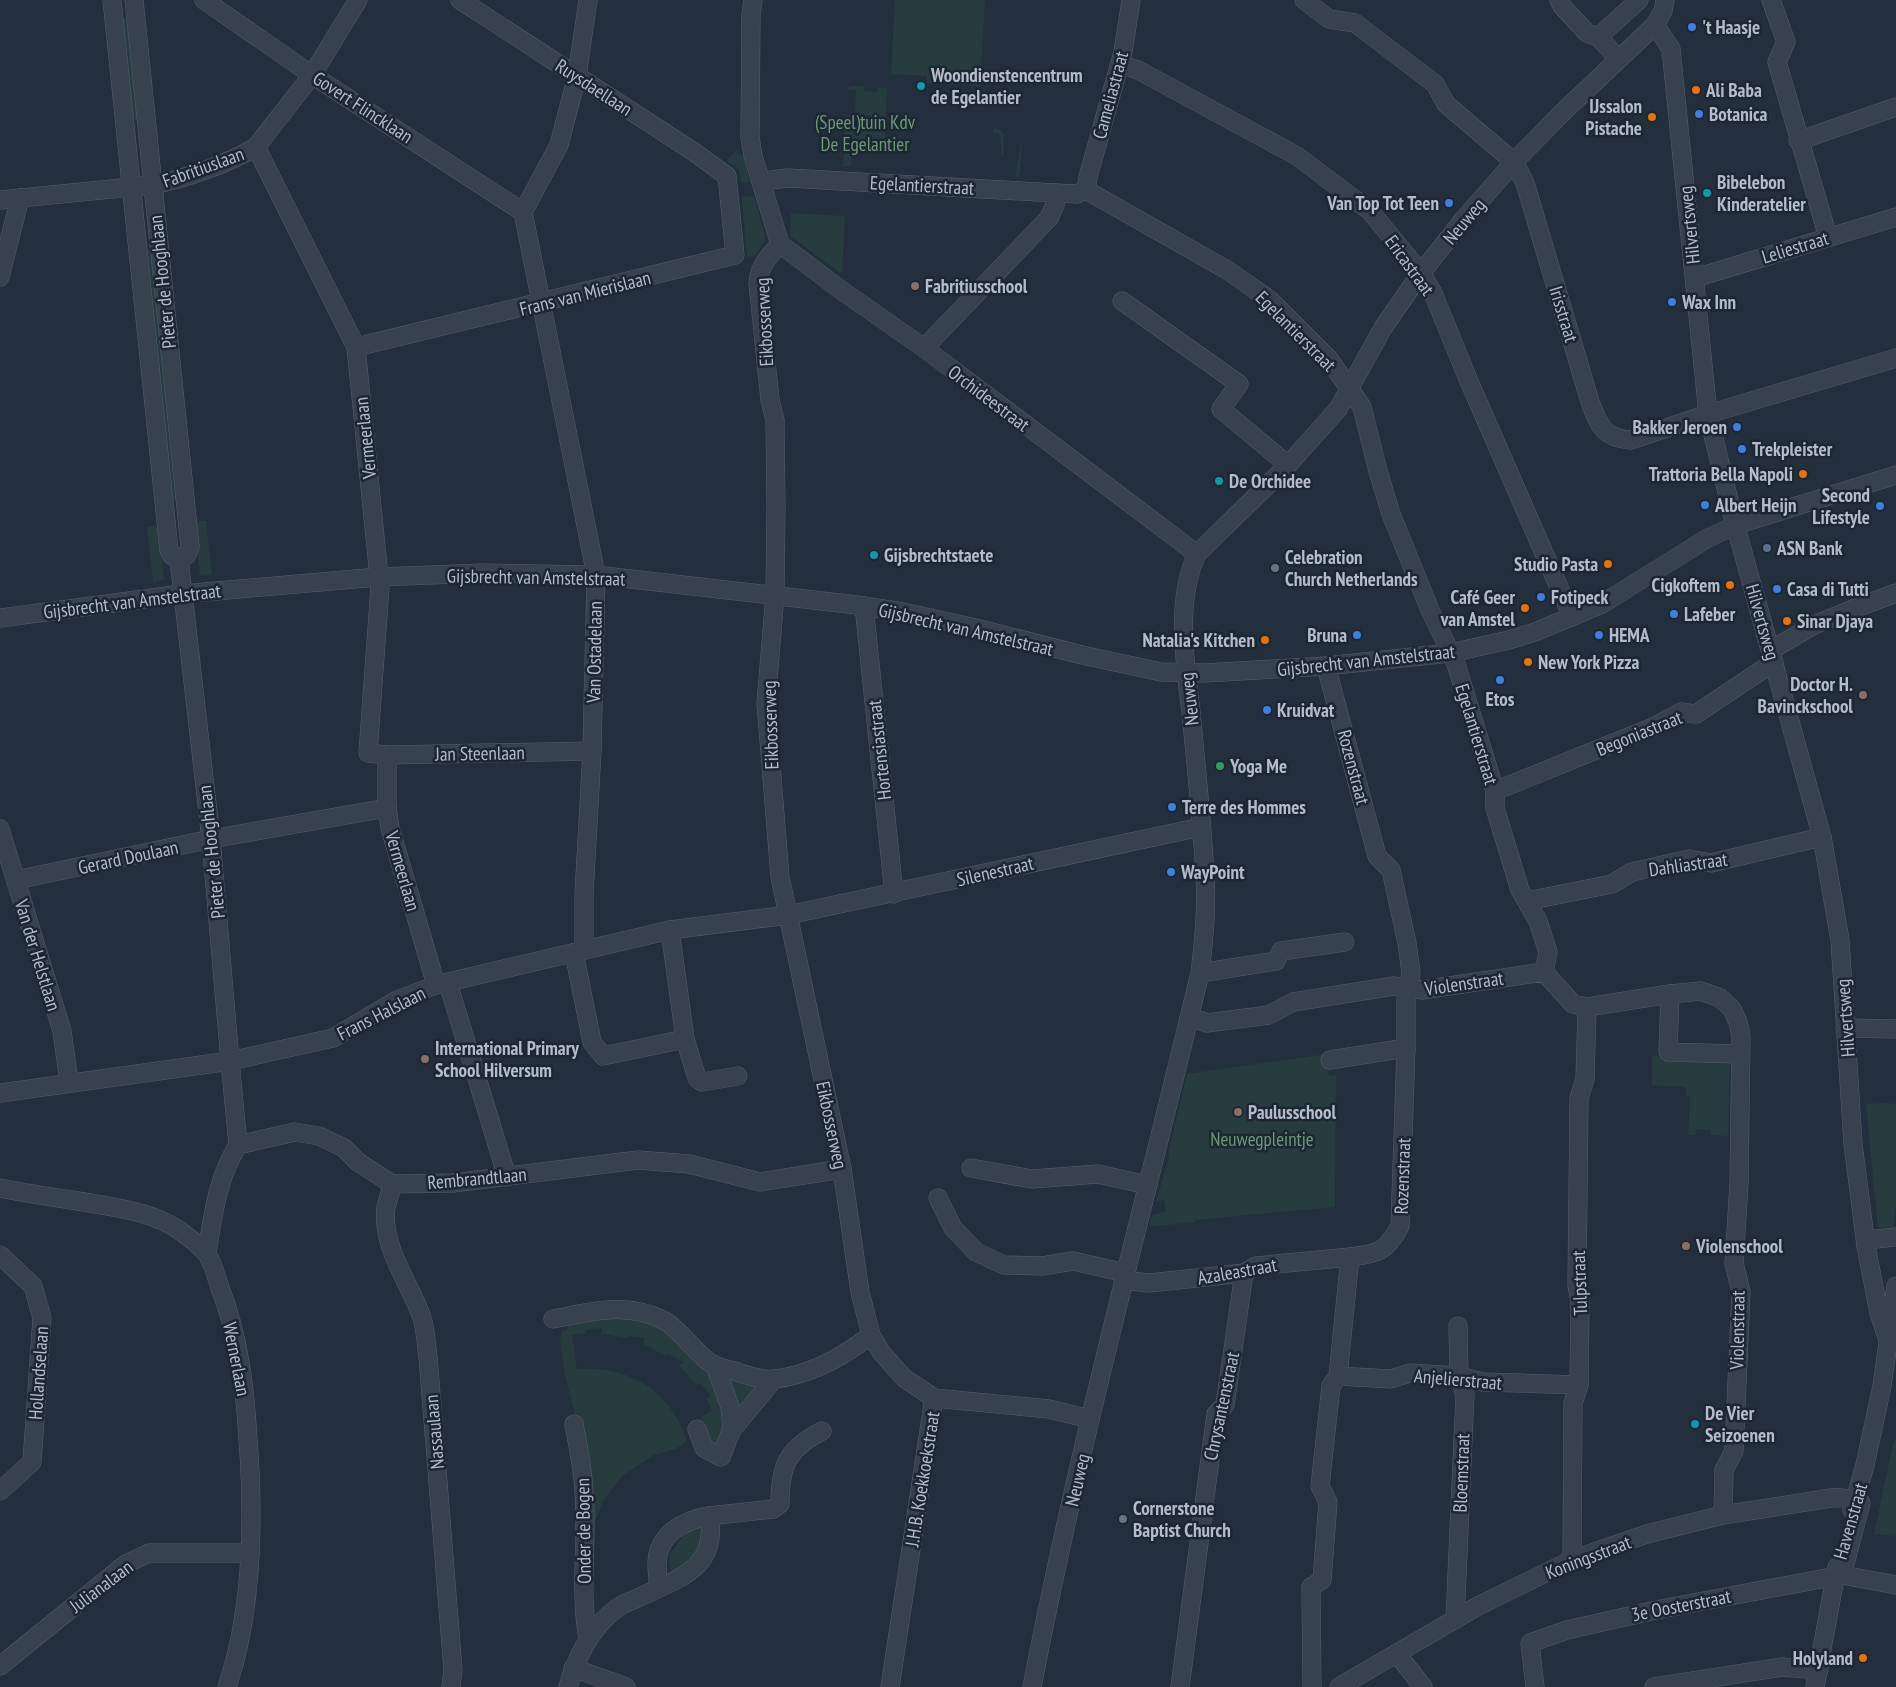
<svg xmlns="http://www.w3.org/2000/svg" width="1896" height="1687" viewBox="0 0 1896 1687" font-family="'PT Sans Narrow',sans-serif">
<rect width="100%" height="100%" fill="#242f3e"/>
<!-- green -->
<g fill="#263c3f">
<polygon points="895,0 985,0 980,86 927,83 927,76 891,74"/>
<polygon points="131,18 141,121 135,121 135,118 132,119 120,19"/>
<polygon points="850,86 864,86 864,91 878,92 878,87 887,88 884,153 852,152 851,166 843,166 846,115 855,115 856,90 847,89"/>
<polygon points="993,128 999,129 1004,134 1003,156 1002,156 1000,135 997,133 993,133"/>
<polygon points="1022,138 1020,175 1015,178"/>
<polygon points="736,150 743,157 750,182 741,183 739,169 727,161"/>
<polygon points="754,196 766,238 756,255 747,257 742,197"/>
<polygon points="791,213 844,216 845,218 842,274 790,236"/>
<polygon points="154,249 178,499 170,500 143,251"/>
<polygon points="195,521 206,521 212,575 200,576"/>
<polygon points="159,525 164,580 153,582 147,527"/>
<polygon points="1327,1054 1329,1076 1336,1075 1335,1207 1195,1220 1195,1222 1149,1227 1152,1215 1166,1211 1164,1200 1156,1201 1169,1158 1168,1154 1187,1074"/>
<polygon points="1652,1056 1730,1060 1728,1136 1711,1135 1711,1130 1696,1129 1695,1135 1688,1135 1690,1097 1686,1096 1686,1087 1652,1085"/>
<polygon points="1887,1103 1896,1104 1896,1207 1893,1227 1878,1228 1866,1104"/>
<path d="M626 1315 658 1325 693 1349 719 1385 725 1429 720 1443 716 1444 712 1442 701 1416 712 1411 707 1399 711 1395 700 1383 697 1385 679 1366 683 1362 668 1354 666 1356 643 1344 645 1338 629 1336 628 1338 602 1334V1328L586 1330 585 1333 572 1335 577 1369C630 1366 670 1390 687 1441L676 1449 654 1455 623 1475 604 1500 591 1530 577 1423 565 1375 560 1339 562 1332 567 1329 568 1326 597 1316Z"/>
<polygon points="729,1378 748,1385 758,1386 736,1419 734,1392"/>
<polygon points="1896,1439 1896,1536 1874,1534 1893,1444"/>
<polygon points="701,1527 706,1529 707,1532 688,1565 673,1576 669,1563 670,1554 685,1533"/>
</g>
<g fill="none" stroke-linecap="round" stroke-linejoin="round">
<defs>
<g id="minor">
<polyline points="112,0 169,550 172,556 179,559"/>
<polyline points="134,0 190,547 187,555 179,559"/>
<polyline points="204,0 312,75 523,212"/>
<polyline points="753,0 751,15 750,137 753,156 780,244 841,290 924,348 1197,554"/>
<path d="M1304 0 1329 19 1355 23 1435 84 1446 104 1514 162 1525 183 1591 405C1600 427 1604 438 1631 440L1708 414 1896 358"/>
<polyline points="1559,0 1562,6 1587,33 1598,37 1619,59"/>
<polyline points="1771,0 1786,42 1777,62 1828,237"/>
<polyline points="1655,25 1671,49 1708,414 1732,513 1822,837 1840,940 1853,1144 1866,1246 1879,1313 1888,1340"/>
<polyline points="1598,37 1639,0"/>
<polyline points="1120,64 1138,70 1297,156 1370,211 1421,273 1433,293 1468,379 1572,617"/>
<polyline points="1798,141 1896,107"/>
<polyline points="256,147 356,347 380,587 368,753 387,755 592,751"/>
<polyline points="762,181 788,178 1056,193 1077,194 1086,190"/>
<polyline points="1086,190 1227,270 1270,300 1329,359 1362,407 1378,471 1391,514 1430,610 1456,664 1495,791 1495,808 1520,890 1538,921 1548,952 1544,972"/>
<polyline points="1086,190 1088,177 1123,52 1131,0"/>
<path d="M0 200 152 185C185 179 227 164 256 147L312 75 358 0"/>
<polyline points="523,212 596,575 592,751 584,894 584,950"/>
<polyline points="523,212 559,145 577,76 588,0"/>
<path d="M780 244C769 256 759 266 758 283L770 400 775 420 776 507 775 595 766 703 780 877 842 1169 860 1292 871 1335 881 1352 904 1378 934 1398 1049 1409 1090 1419"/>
<polyline points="0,277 20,198"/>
<polyline points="1695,278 1896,217"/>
<polyline points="1122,301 1239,384 1221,409 1288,465"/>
<polyline points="356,347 735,255 727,176 694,152 460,0"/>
<polyline points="924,348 1049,218 1055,205 1056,193"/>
<polyline points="179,559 211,839 230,1061 238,1145"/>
<polyline points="864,606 894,894"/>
<polyline points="0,618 182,594 378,577 483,573 596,575 857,605 903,612 980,629 1082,655 1161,672 1205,673 1326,666 1450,653 1509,640 1535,632 1602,604 1708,538 1736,525 1896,475"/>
<polyline points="1771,650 1814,625 1853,609 1896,593"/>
<polyline points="387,755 387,808 390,828 436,985"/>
<polyline points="1495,791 1653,727 1681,712 1696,714 1774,662"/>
<polyline points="0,829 62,1031 69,1082"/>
<polyline points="16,880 211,839 387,808"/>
<polyline points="1527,901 1612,884 1632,872 1689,859 1711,863 1822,837"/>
<polyline points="574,953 592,1042 603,1056 685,1039 670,930"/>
<polyline points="1200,973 1276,961 1281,951 1345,942"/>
<polyline points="448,983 507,1177"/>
<polyline points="1670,994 1668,1052 1739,1054"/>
<polyline points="1189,1020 1199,1020 1207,1023 1269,1015 1293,1002 1394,986 1422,990 1544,972 1573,1004 1587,1007 1670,994 1701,991 1720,998 1732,1009 1738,1022 1741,1036 1739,1183 1734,1263 1741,1292 1734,1451 1724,1470 1723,1515"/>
<polyline points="1845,1028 1896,1029"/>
<polyline points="685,1039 697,1078 702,1082 738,1076"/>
<polyline points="1330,1060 1406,1048"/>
<polyline points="0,1093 230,1061 333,1038 397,1000 436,985 670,930 788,915 1201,827"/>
<polyline points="971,1168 1032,1179 1098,1174 1147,1185"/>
<path d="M392 1184C391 1192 388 1199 386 1207 381 1246 408 1280 421 1315 426 1328 426 1344 428 1357L453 1670 451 1687"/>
<path d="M0 1188C26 1193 52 1197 78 1201 112 1207 155 1211 183 1233 190 1239 200 1245 206 1253 213 1261 216 1277 220 1288 239 1336 245 1388 248 1439 254 1519 253 1611 227 1687"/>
<polyline points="938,1198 953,1228 976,1252 1004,1265 1042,1266 1073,1261 1126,1273"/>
<polyline points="1866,1240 1896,1237"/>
<path d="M207 1253C213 1215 217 1179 238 1145L295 1132 319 1136 344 1148 358 1162 392 1184 453 1183 638 1160 689 1164 760 1182 842 1169"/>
<polyline points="0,1255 33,1286 42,1318 32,1462 0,1491"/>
<polyline points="1123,1282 1131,1281 1149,1283 1244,1273 1256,1266 1350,1257"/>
<path d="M553 1319C592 1312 626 1301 665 1321 679 1329 695 1352 709 1362 716 1367 727 1369 734 1371 747 1375 762 1381 775 1379 810 1375 844 1356 871 1335"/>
<polyline points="715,1365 730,1407 732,1430"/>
<polyline points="1338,1376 1391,1379 1410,1373 1459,1376 1483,1382 1579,1385"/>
<path d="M574 1424C578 1446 583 1469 584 1492 588 1541 579 1590 588 1639"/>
<polyline points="697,1429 704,1448 721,1457 731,1431 774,1379"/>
<polyline points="1852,1510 1865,1465 1882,1386 1896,1286"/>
<path d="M709 1516 773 1509 780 1504C780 1466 787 1449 822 1431"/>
<polyline points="1572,1560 1573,1403 1579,1385 1580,1302 1577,1285 1579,1098 1585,1079 1587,1007"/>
<polyline points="1455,1620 1465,1395 1459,1376 1458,1326"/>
<polyline points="1397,1654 1423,1687"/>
<polyline points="0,1666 126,1564 149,1553 250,1553"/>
<polyline points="573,1668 626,1687"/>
<path d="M568 1687C576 1657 592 1627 617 1608 623 1603 631 1601 638 1598 677 1579 719 1569 709 1516 684 1520 657 1534 657 1564 657 1572 658 1580 659 1588"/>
<polyline points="890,1687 934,1398"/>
<path d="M1032 1687C1078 1447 1143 1211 1200 973 1204 939 1207 909 1205 875 1202 820 1196 766 1191 712 1185 663 1175 600 1197 554L1288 465 1338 409 1383 328 1421 273 1464 219 1514 162 1564 111 1655 25 1663 11 1665 0"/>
<polyline points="1180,1687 1216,1414 1225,1405 1244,1273"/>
<path d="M1312 1687 1311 1587 1322 1580 1328 1502 1320 1486 1331 1386 1338 1376 1350 1257C1378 1254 1387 1251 1400 1226L1406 1048V1000L1411 973 1407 943 1391 870 1377 856 1326 666"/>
<path d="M1339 1687 1478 1606 1572 1560 1647 1534 1723 1515 1831 1498C1842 1497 1850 1498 1861 1503L1842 1575"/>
<polyline points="1535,1687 1530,1643 1567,1630 1656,1610 1842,1575 1896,1585"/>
<polyline points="1654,1687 1782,1667 1819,1670"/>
<polyline points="1815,1687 1837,1567"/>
</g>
</defs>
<!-- minor casing -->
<use href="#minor" stroke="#565f6c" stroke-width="19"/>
<!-- minor -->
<use href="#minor" stroke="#38414e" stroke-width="18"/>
</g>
<!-- markers -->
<g fill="#3f7fe0" stroke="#1d2633" stroke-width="2">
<circle cx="1692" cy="27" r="5"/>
<circle cx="1699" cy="114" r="5"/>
<circle cx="1449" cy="203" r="5"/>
<circle cx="1672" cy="302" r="5"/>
<circle cx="1737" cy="427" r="5"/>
<circle cx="1742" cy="449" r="5"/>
<circle cx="1705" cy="505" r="5"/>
<circle cx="1880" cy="506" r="5"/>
<circle cx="1777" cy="589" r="5"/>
<circle cx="1541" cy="597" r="5"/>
<circle cx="1674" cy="614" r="5"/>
<circle cx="1357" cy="635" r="5"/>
<circle cx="1599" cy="635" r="5"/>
<circle cx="1500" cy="680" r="5"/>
<circle cx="1267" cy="710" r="5"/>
<circle cx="1172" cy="807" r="5"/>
<circle cx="1171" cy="872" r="5"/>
</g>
<g fill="#0f9aa8" stroke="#1d2633" stroke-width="2">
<circle cx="921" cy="86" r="5"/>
<circle cx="1707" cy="193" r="5"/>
<circle cx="1219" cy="481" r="5"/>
<circle cx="874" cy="555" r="5"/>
<circle cx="1695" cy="1424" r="5"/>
</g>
<g fill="#e8710a" stroke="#1d2633" stroke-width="2">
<circle cx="1696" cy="90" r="5"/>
<circle cx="1652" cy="117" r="5"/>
<circle cx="1803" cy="474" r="5"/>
<circle cx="1608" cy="564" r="5"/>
<circle cx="1730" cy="585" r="5"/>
<circle cx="1525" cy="608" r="5"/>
<circle cx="1787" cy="621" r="5"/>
<circle cx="1265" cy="640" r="5"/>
<circle cx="1528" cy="662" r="5"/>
<circle cx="1863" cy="1658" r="5"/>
</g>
<g fill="#8d6e63" stroke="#1d2633" stroke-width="2">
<circle cx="915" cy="286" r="5"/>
<circle cx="1863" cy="695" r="5"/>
<circle cx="425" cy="1059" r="5"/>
<circle cx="1238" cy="1112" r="5"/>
<circle cx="1686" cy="1246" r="5"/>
</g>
<circle fill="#5c6f8a" stroke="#1d2633" stroke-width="2" cx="1767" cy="548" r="5"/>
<g fill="#6b7280" stroke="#1d2633" stroke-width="2">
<circle cx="1275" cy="568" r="5"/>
<circle cx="1123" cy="1519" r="5"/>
</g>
<circle fill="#2e9e5b" stroke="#1d2633" stroke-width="2" cx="1220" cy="766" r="5"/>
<g text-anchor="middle" stroke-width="5" stroke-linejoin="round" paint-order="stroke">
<!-- poi labels -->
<g font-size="19" font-weight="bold" fill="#b4bcc9" stroke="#1d2633" text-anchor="start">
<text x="1702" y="34">'t Haasje</text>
<text x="931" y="82">Woondienstencentrum<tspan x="931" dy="22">de Egelantier</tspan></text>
<text x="1706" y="97">Ali Baba</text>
<text x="1642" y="113" text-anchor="end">IJssalon<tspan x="1642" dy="22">Pistache</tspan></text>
<text x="1709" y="121">Botanica</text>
<text x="1717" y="189">Bibelebon<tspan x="1717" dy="22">Kinderatelier</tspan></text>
<text x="1439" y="210" text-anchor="end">Van Top Tot Teen</text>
<text x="925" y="293">Fabritiusschool</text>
<text x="1682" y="309">Wax Inn</text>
<text x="1727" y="434" text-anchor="end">Bakker Jeroen</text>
<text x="1752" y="456">Trekpleister</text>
<text x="1793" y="481" text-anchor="end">Trattoria Bella Napoli</text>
<text x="1229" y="488">De Orchidee</text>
<text x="1870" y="502" text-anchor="end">Second<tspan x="1870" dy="22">Lifestyle</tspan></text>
<text x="1715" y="512">Albert Heijn</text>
<text x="1777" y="555">ASN Bank</text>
<text x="884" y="562">Gijsbrechtstaete</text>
<text x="1285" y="564">Celebration<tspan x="1285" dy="22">Church Netherlands</tspan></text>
<text x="1598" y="571" text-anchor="end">Studio Pasta</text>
<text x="1720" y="592" text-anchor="end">Cigkoftem</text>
<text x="1787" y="596">Casa di Tutti</text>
<text x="1515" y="604" text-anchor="end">Café Geer<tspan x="1515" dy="22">van Amstel</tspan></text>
<text x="1551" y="604">Fotipeck</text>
<text x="1684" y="621">Lafeber</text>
<text x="1797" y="628">Sinar Djaya</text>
<text x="1347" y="642" text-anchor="end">Bruna</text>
<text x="1609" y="642">HEMA</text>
<text x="1255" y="647" text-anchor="end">Natalia's Kitchen</text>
<text x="1538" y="669">New York Pizza</text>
<text x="1853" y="691" text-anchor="end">Doctor H.<tspan x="1853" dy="22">Bavinckschool</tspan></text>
<text x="1500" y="706" text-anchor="middle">Etos</text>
<text x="1277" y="717">Kruidvat</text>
<text x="1230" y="773">Yoga Me</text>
<text x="1182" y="814">Terre des Hommes</text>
<text x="1181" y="879">WayPoint</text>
<text x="435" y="1055">International Primary<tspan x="435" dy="22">School Hilversum</tspan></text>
<text x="1248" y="1119">Paulusschool</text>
<text x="1696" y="1253">Violenschool</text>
<text x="1705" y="1420">De Vier<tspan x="1705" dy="22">Seizoenen</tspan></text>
<text x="1133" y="1515">Cornerstone<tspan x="1133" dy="22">Baptist Church</tspan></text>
<text x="1853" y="1665" text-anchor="end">Holyland</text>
</g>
<!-- street labels -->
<g font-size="19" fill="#b4bcc9" stroke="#1d2633">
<text transform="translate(594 87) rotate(33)" y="7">Ruysdaellaan</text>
<text transform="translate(1110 95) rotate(-75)" y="7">Cameliastraat</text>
<text transform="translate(363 107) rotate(33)" y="7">Govert Flincklaan</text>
<text transform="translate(203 167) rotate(-20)" y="7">Fabritiuslaan</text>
<text transform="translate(922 185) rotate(3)" y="7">Egelantierstraat</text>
<text transform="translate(1464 221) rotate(-50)" y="7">Neuweg</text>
<text transform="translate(1689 225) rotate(-96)" y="7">Hilvertsweg</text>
<text transform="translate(1795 247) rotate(-17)" y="7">Leliestraat</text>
<text transform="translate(1410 265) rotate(54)" y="7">Ericastraat</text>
<text transform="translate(162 282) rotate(-96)" y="7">Pieter de Hooghlaan</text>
<text transform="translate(585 293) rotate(-14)" y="7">Frans van Mierislaan</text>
<text transform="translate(1564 314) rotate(73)" y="7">Irisstraat</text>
<text transform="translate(764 322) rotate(-93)" y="7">Eikbosserweg</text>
<text transform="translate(1296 331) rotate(45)" y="7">Egelantierstraat</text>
<text transform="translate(989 398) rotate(37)" y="7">Orchideestraat</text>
<text transform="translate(365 438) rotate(-96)" y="7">Vermeerlaan</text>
<text transform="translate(536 577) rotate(1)" y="7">Gijsbrecht van Amstelstraat</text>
<text transform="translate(132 601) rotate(-7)" y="7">Gijsbrecht van Amstelstraat</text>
<text transform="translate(1763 622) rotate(74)" y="7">Hilvertsweg</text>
<text transform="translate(966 629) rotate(13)" y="7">Gijsbrecht van Amstelstraat</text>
<text transform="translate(594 652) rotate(-89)" y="7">Van Ostadelaan</text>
<text transform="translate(1366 660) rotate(-6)" y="7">Gijsbrecht van Amstelstraat</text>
<text transform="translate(1189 699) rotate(-96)" y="7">Neuweg</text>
<text transform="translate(770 725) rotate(-92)" y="7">Eikbosserweg</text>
<text transform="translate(1639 733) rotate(-22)" y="7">Begoniastraat</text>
<text transform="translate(1477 734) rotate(73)" y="7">Egelantierstraat</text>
<text transform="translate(879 750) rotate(-96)" y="7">Hortensiastraat</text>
<text transform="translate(480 753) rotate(-1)" y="7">Jan Steenlaan</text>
<text transform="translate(1354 767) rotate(75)" y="7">Rozenstraat</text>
<text transform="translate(211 852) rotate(-96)" y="7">Pieter de Hooghlaan</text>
<text transform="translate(128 857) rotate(-12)" y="7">Gerard Doulaan</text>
<text transform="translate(1688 864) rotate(-8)" y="7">Dahliastraat</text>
<text transform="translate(403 871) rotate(74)" y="7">Vermeerlaan</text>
<text transform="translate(995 871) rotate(-13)" y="7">Silenestraat</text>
<text transform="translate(38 955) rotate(73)" y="7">Van der Helstlaan</text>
<text transform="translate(1464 983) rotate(-8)" y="7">Violenstraat</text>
<text transform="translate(381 1013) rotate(-27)" y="7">Frans Halslaan</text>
<text transform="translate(1845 1018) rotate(-94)" y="7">Hilvertsweg</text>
<text transform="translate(832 1125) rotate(78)" y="7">Eikbosserweg</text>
<text transform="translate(1402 1176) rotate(-88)" y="7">Rozenstraat</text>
<text transform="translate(477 1178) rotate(-5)" y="7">Rembrandtlaan</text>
<text transform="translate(1237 1271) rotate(-10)" y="7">Azaleastraat</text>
<text transform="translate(1579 1283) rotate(-92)" y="7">Tulpstraat</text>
<text transform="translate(1737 1330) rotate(-89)" y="7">Violenstraat</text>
<text transform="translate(237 1359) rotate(79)" y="7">Wernerlaan</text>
<text transform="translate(38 1373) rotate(-86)" y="7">Hollandselaan</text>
<text transform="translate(1458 1379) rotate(5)" y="7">Anjelierstraat</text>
<text transform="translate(1221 1406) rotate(-78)" y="7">Chrysantenstraat</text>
<text transform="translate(434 1432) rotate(-95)" y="7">Nassaulaan</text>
<text transform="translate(1461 1473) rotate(-88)" y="7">Bloemstraat</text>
<text transform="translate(922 1479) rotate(-81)" y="7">J.H.B. Koekkoekstraat</text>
<text transform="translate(1077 1480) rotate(-77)" y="7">Neuweg</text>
<text transform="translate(1850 1521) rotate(-74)" y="7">Havenstraat</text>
<text transform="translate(583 1531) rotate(-91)" y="7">Onder de Bogen</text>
<text transform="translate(1588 1557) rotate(-21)" y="7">Koningsstraat</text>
<text transform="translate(101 1586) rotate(-37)" y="7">Julianalaan</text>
<text transform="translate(1681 1605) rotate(-11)" y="7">3e Oosterstraat</text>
</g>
<!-- park labels -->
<g font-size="19" fill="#6b9a76" stroke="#1d2633">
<text x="865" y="129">(Speel)tuin Kdv<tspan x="865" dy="22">De Egelantier</tspan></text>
<text x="1262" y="1146">Neuwegpleintje</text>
</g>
</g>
</svg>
